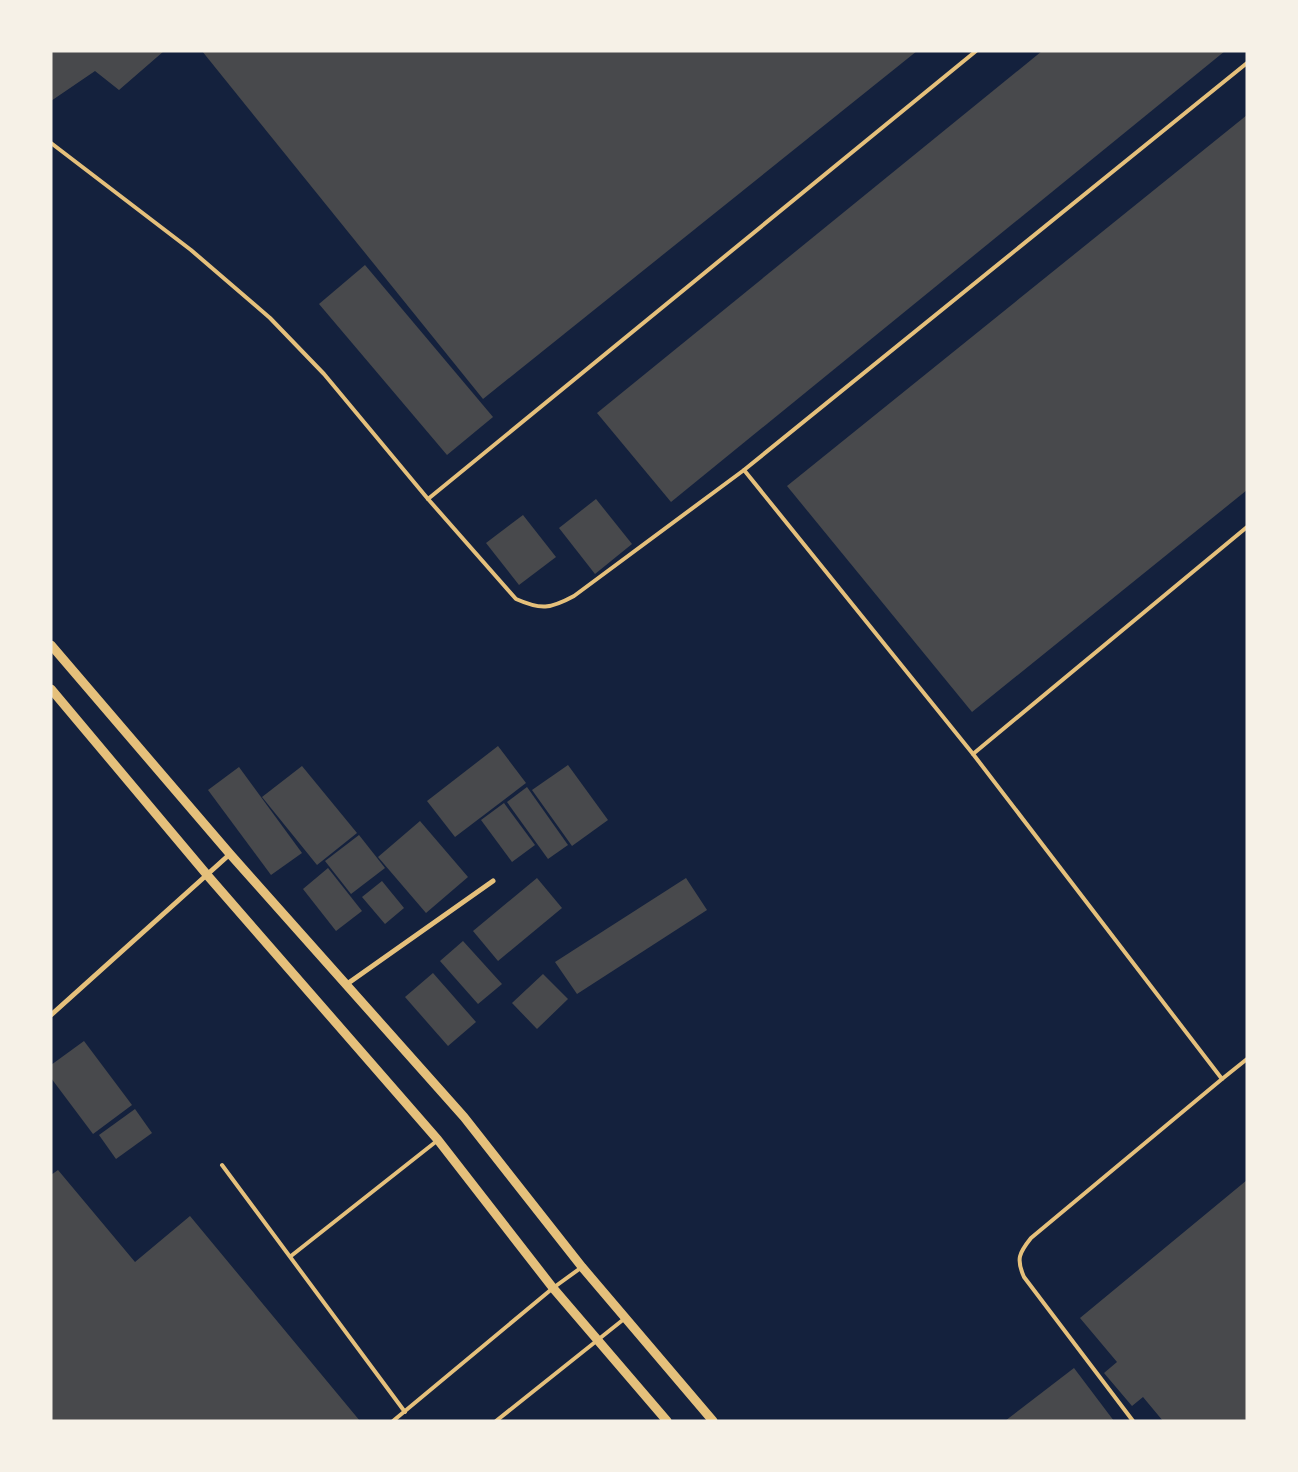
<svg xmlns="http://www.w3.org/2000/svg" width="1298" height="1472" viewBox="0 0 1298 1472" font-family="'Sofia Sans Condensed',sans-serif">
<rect width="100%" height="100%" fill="#14213d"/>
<!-- building -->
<g fill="#48494c">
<polygon points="51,51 164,51 119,90 95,71 51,101"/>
<polygon points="202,51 917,51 483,399"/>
<polygon points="1042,51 1225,51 671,502 597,413"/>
<polygon points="1247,115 1247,490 972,712 787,486"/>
<polygon points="365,265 493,417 447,455 319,304"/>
<polygon points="596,499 632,544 595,574 559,528"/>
<polygon points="523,515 556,557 519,585 486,543"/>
<polygon points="498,746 526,783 455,837 427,801"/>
<polygon points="568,765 608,820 572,846 532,790"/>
<polygon points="302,766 357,833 317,865 262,797"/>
<polygon points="239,767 302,853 271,875 208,790"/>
<polygon points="527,787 568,845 548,859 507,802"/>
<polygon points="504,803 535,845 512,862 481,820"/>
<polygon points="420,821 468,877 426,913 378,857"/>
<polygon points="359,835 385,868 351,894 325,861"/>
<polygon points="328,868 362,911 336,931 303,889"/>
<polygon points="537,878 562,908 498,961 473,931"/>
<polygon points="686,878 707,910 577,994 555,962"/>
<polygon points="382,881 404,908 385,924 362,897"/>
<polygon points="463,941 502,984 478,1004 440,961"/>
<polygon points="433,973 476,1022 448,1046 405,997"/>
<polygon points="543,974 568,999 537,1029 512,1003"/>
<polygon points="84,1041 132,1105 93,1134 51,1078 51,1065"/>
<polygon points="135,1109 152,1133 116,1159 99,1135"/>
<polygon points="58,1170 135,1262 190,1216 360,1421 51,1421 51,1175"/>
<polygon points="1247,1180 1247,1421 1163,1421 1143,1397 1132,1406 1104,1373 1117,1362 1080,1318"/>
<polygon points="1074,1368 1114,1421 1005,1421"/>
</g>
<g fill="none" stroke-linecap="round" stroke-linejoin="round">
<!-- service -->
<g stroke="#e5c07b" stroke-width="4">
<path d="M51 143 191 250 270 318 324 374 428 499 516 599C541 610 550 609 574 596L744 470 1247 63"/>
<polyline points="744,470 973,754 1222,1079 1247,1059"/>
<polyline points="428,499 976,51"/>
<polyline points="973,754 1247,527"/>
<polyline points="222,1165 405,1412"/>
<polyline points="291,1256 438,1140"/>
<polyline points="393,1421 553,1288 582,1267"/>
<polyline points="496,1421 624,1319"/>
<path d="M1133 1421 1024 1277C1016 1259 1019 1253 1031 1238L1222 1079"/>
</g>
<!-- minor -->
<g stroke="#e5c07b" stroke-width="5">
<polyline points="347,984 493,881"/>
<polyline points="51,1015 230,854"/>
</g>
<!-- tertiary -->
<g stroke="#e5c07b" stroke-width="9">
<polyline points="51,645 230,854 464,1117 582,1267 713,1421"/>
<polyline points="51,689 208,876 438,1140 553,1288 667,1421"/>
</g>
</g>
<!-- border -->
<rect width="1298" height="1472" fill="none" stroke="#f6f1e7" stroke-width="105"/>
</svg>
